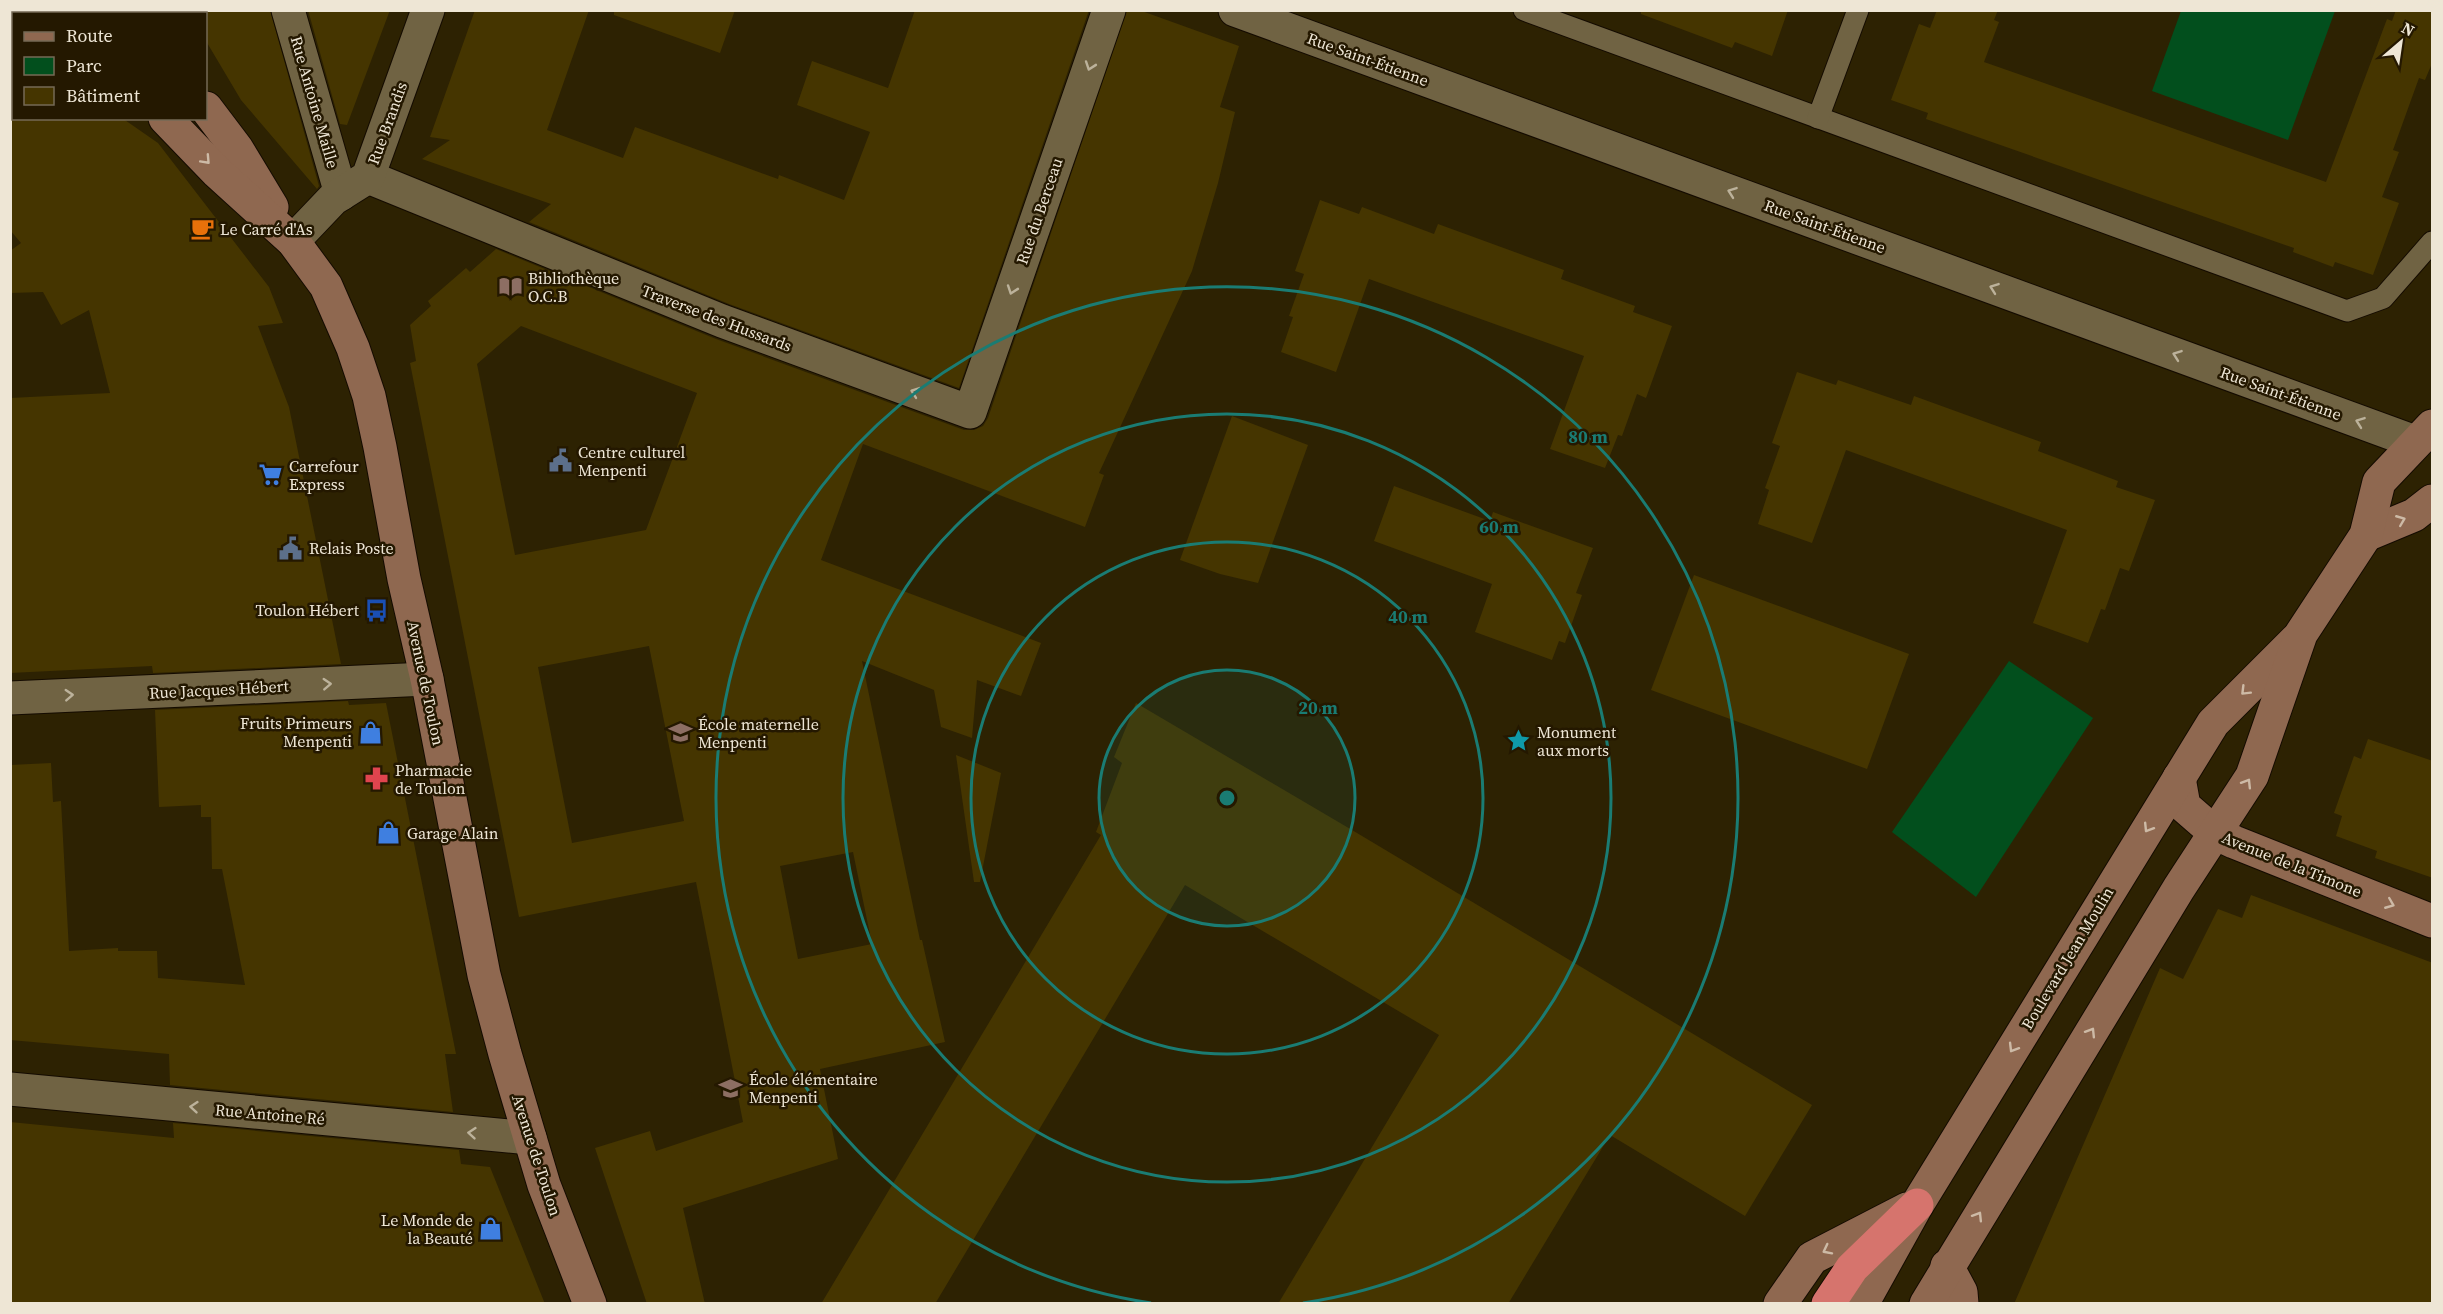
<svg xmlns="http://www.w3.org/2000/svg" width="2443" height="1314" viewBox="0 0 2443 1314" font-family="'Source Serif 4',serif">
<rect width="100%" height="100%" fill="#2d2202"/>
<!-- green -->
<g fill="#024f1d">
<polygon points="2181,11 2335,11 2288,140 2152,91"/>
<polygon points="2009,661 2093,718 1976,897 1892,832"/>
</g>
<!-- building -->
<g fill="#453500" fill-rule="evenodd">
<polygon points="187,10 270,10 319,186 317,189 241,100 206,41 206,14 189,14"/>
<polygon points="308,10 390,10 347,125 340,124"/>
<polygon points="475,10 589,10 547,130 623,158 635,127 778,179 779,175 844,200 870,132 797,105 812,61 888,88 915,10 1089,10 959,388 729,304 529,222 551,204 422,159 450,140 430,137"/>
<polygon points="614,10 735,10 720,53 614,15"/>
<path d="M1127 10H1139L1239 46 1220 107 1235 112 1218 183 1192 271 1099 473 1104 475 1085 527 863 444 821 560 1041 643 1021 696 977 680 972 738 941 727 934 690 862 661 920 940H922L945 1042 820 1069 838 1159 683 1208 705 1304H647L595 1148 650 1131 656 1151 743 1122 696 882 519 917 410 363 416 361 410 325 431 306 428 301 466 268 470 272 496 249 716 339 964 430H974L983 426 988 418ZM521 326 697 393 646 530 515 555 477 364ZM649 646 684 821 572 843 538 667ZM853 852 872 944 798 959 780 866Z"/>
<polygon points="1641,10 1788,10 1772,56 1735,42 1732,48 1641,14"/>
<polygon points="1937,10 1998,10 1994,20 1999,22 1984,62 2326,182 2387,19 2392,21 2396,10 2433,10 2433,61 2425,80 2419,78 2393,150 2399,152 2382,197 2399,203 2373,275 2335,262 2333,267 2293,252 2294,248 1926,119 1928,113 1891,100 1919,24 1930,28"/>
<polygon points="10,118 122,118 158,143 269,287 283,323 258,326 289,407 341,664 153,673 152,666 10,673 10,398 110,393 89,310 61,325 43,292 10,293 10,251 21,243 10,230"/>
<polygon points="1320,200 1359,214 1362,207 1434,234 1438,224 1564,270 1561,279 1635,306 1633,312 1672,326 1646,398 1637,394 1622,436 1618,435 1605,468 1550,449 1584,356 1369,279 1336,372 1281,352 1293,317 1289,316 1304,274 1295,271"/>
<polygon points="1797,372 1836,385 1838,380 1911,405 1914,396 2041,442 2038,451 2118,481 2116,487 2155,500 2129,571 2120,568 2105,610 2101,609 2088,643 2033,623 2067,530 1846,450 1812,543 1758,524 1769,490 1765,488 1780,446 1772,443"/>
<polygon points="1232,416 1308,445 1258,583 1220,574 1180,560"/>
<polygon points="1394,486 1490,521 1493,512 1593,548 1576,593 1582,595 1565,643 1559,641 1552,660 1475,632 1492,584 1374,541"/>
<polygon points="1694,575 1909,654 1867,769 1651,690"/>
<polygon points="348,701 349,705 386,703 456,1054 445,1054 453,1112 170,1085 169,1054 10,1040 10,765 51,763 53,802 61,801 69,951 118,948 118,951 157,951 158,978 245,985 222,869 212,869 211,817 201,817 201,805 159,807 155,710"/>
<polygon points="1136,703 1352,830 1812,1105 1745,1216 1610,1135 1508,1304 1278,1304 1439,1035 1185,885 935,1304 821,1304 1101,835 1096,832 1122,763 1114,757"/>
<polygon points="2368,739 2433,761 2433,878 2375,858 2377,851 2336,836 2342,816 2334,813 2354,756 2361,759"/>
<polygon points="956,755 1001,773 980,882 974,882"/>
<polygon points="2251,895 2433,963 2433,1304 2014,1304 2160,968 2183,979 2218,909 2242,918"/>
<polygon points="10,1122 174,1138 173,1123 459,1150 461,1164 490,1167 545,1304 10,1304"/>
</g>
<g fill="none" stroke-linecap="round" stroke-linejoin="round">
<defs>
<g id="lane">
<polyline points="82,10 88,14"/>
<polyline points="1524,10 2347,311 2383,298 2432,242"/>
<polyline points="1818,118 1858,10"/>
</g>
<g id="street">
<polyline points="288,10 341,194"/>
<polyline points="1235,10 2415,442"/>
<polyline points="368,177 722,321 970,412 1109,10"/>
<polyline points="293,241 333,199 368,177 428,10"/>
<polyline points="10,698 427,679"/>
<polyline points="10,1089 530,1138"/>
</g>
<g id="secondary">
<polyline points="138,10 140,14"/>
<polyline points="10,14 14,15"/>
<polyline points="206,108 237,149 272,207"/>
<polyline points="165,118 217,172 293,241 326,286 353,348 369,396 380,447 404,579 427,679 484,975 505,1054 544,1185 590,1304"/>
<polyline points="2366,535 2414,515 2432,501"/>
<polyline points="2179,778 2184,806 2215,833 2234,842 2432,921"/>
<polyline points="1947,1266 1961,1292 1962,1304"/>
<polyline points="1780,1304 1812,1258 1907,1209"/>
<polyline points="1862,1304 1917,1205 2213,723 2296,640"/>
<polyline points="1926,1304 2179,888 2252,776 2301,634 2366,535 2379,482 2432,426"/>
</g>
<polyline id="highway" points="1828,1304 1852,1268 1917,1205"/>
</defs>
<!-- lane casing -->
<use href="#lane" stroke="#140b00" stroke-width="23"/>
<!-- street casing -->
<use href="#street" stroke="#140b00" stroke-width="35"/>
<!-- secondary casing -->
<use href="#secondary" stroke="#140b00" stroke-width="35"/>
<!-- highway casing -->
<use href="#highway" stroke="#140b00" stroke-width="35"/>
<!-- lane -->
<use href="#lane" stroke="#706343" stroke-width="21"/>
<!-- street -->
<use href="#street" stroke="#706343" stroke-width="33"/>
<!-- secondary -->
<use href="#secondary" stroke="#8f6850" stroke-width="33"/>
<!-- highway -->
<use href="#highway" stroke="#d6746d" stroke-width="33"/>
</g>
<!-- one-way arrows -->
<defs><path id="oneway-chevron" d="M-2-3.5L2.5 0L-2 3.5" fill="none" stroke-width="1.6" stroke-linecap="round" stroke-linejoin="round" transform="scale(1.5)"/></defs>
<g stroke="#bcb29b">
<use href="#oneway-chevron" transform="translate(1090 66) rotate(109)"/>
<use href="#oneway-chevron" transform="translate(1732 192) rotate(-160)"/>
<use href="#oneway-chevron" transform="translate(1994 288) rotate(-160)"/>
<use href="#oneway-chevron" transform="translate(1012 290) rotate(109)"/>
<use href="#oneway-chevron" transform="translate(2177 355) rotate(-160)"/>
<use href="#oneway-chevron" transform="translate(915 392) rotate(-160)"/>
<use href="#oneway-chevron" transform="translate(2360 422) rotate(-160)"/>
<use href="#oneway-chevron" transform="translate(327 684) rotate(-3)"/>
<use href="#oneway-chevron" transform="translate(69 695) rotate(-3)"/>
<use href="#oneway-chevron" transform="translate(194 1107) rotate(-175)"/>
<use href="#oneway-chevron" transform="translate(472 1133) rotate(-175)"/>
</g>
<g stroke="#cdbaa6">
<use href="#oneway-chevron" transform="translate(206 160) rotate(47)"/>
<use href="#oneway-chevron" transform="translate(2401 520) rotate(-22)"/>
<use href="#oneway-chevron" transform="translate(2245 691) rotate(135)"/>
<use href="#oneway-chevron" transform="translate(2247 783) rotate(-58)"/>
<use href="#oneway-chevron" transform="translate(2148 828) rotate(122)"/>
<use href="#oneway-chevron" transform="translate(2390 904) rotate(22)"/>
<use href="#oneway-chevron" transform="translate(2091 1032) rotate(-58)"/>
<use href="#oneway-chevron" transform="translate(2013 1048) rotate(121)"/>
<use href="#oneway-chevron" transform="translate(1978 1216) rotate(-58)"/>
<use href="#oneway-chevron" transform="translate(1827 1250) rotate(153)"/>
</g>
<!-- distance rings -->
<circle cx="1227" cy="798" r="128" fill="#1a7c73" fill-opacity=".12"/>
<g fill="none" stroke="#1a7c73" stroke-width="3">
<circle cx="1227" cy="798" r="128"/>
<circle cx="1227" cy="798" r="256"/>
<circle cx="1227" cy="798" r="384"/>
<path d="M1151 1303A511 511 0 1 1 1303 1303"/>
</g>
<!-- icons -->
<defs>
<symbol id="cafe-bare" viewBox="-9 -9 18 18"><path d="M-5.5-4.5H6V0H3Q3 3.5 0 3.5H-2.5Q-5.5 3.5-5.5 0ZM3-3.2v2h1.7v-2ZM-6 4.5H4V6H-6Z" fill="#e8710a" stroke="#241800" stroke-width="2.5" paint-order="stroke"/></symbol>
<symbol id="library-bare" viewBox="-9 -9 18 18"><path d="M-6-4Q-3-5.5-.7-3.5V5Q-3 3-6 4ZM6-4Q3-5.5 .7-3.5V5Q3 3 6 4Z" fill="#8d6e63" stroke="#241800" stroke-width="2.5" paint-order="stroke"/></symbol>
<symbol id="civic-bare" viewBox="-9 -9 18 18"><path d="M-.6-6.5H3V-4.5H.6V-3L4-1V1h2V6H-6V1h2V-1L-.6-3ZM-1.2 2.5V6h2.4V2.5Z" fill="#5c6f8a" stroke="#241800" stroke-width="2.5" paint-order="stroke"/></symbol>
<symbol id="supermarket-bare" viewBox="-9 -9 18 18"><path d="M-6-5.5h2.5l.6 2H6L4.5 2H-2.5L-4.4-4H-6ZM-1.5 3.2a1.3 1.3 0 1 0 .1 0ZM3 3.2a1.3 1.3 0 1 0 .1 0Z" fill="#3f7fe0" stroke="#241800" stroke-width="2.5" paint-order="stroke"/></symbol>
<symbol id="bus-bare" viewBox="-9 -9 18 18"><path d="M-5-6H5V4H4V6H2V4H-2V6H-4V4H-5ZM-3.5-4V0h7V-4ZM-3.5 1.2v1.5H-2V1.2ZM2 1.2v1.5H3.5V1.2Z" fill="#1a4fb4" stroke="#241800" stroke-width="2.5" paint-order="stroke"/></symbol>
<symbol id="shop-bare" viewBox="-9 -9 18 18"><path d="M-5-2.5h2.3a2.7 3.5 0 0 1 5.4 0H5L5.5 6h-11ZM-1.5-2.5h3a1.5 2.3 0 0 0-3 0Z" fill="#3f7fe0" stroke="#241800" stroke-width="2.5" paint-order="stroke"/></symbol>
<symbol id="school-bare" viewBox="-9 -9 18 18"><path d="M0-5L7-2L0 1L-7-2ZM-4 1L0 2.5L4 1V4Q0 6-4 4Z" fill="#8d6e63" stroke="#241800" stroke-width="2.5" paint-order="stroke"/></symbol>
<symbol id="sight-bare" viewBox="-9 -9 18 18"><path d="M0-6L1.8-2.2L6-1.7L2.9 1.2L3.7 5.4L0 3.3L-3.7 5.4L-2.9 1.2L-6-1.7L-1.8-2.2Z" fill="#0f9aa8" stroke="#241800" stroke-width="2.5" paint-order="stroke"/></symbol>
<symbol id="pharmacy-bare" viewBox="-9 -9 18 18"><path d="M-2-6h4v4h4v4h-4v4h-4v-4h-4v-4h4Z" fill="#e0444e" stroke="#241800" stroke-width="2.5" paint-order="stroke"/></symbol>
</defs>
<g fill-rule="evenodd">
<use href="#cafe-bare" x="186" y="212" width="33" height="33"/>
<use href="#library-bare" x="494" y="270" width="33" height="33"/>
<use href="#civic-bare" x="544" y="444" width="33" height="33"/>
<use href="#supermarket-bare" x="254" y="458" width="33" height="33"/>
<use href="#civic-bare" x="274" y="532" width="33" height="33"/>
<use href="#bus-bare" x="360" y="594" width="33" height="33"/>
<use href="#shop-bare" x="354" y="716" width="33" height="33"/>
<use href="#school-bare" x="664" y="716" width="33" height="33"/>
<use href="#sight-bare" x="1502" y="724" width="33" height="33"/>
<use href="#pharmacy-bare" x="360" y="762" width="33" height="33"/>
<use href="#shop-bare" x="372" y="816" width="33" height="33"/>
<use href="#school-bare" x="714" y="1072" width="33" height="33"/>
<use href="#shop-bare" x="474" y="1212" width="33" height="33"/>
</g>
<g text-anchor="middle" stroke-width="5" stroke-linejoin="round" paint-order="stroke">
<!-- street labels -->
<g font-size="16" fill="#eee6d5" stroke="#241800">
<text transform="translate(1368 59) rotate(20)" y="6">Rue Saint-Étienne</text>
<text transform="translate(315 102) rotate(74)" y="6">Rue Antoine Maille</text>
<text transform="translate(387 123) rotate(-70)" y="6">Rue Brandis</text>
<text transform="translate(1039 211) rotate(-71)" y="6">Rue du Berceau</text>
<text transform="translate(1825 226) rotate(20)" y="6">Rue Saint-Étienne</text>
<text transform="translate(717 318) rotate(21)" y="6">Traverse des Hussards</text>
<text transform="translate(2281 393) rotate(20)" y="6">Rue Saint-Étienne</text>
<text transform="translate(426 683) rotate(78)" y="6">Avenue de Toulon</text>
<text transform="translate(219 689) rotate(-3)" y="6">Rue Jacques Hébert</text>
<text transform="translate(2292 864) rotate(22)" y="6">Avenue de la Timone</text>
<text transform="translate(2067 958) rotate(-59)" y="6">Boulevard Jean Moulin</text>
<text transform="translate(270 1114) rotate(5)" y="6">Rue Antoine Ré</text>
<text transform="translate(537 1155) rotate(72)" y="6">Avenue de Toulon</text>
</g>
<!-- poi labels -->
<g font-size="16" fill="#eee6d5" stroke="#241800" text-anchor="start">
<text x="220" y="235">Le Carré d'As</text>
<text x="528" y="284">Bibliothèque<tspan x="528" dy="18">O.C.B</tspan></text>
<text x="578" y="458">Centre culturel<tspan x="578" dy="18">Menpenti</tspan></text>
<text x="289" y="472">Carrefour<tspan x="289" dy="18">Express</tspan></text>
<text x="309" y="554">Relais Poste</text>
<text x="359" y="616" text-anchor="end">Toulon Hébert</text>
<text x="352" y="729" text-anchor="end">Fruits Primeurs<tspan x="352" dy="18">Menpenti</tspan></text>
<text x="698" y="730">École maternelle<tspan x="698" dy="18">Menpenti</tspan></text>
<text x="1537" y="738">Monument<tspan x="1537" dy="18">aux morts</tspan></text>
<text x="395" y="776">Pharmacie<tspan x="395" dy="18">de Toulon</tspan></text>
<text x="407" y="839">Garage Alain</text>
<text x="749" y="1085">École élémentaire<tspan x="749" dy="18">Menpenti</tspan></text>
<text x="473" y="1226" text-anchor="end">Le Monde de<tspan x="473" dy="18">la Beauté</tspan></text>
</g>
</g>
<circle cx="1227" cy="798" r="9" fill="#1a7c73" stroke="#241800" stroke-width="3"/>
<g font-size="18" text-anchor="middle" font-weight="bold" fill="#1a7c73" stroke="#241800" stroke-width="5" stroke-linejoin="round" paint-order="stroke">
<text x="1588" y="443">80 m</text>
<text x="1499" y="533">60 m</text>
<text x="1408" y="623">40 m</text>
<text x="1318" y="714">20 m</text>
</g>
<!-- border -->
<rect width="2443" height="1314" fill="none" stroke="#eee6d5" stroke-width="24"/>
<!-- legend -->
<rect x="12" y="12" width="195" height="108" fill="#241800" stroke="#756a55" stroke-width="1.5"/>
<rect x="24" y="32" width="30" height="9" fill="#8f6850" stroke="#756a55" stroke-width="1.5"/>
<text x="66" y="42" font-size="18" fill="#eee6d5">Route</text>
<rect x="24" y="57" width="30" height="18" fill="#024f1d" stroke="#756a55" stroke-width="1.5"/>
<text x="66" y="72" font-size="18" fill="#eee6d5">Parc</text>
<rect x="24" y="87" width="30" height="18" fill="#453500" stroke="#756a55" stroke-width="1.5"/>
<text x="66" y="102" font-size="18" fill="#eee6d5">Bâtiment</text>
<!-- north arrow -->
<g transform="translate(2401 42) rotate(29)" stroke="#241800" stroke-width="4.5" paint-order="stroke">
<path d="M0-4.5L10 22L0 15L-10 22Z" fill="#eee6d5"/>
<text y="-9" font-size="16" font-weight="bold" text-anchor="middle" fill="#eee6d5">N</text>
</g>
</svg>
